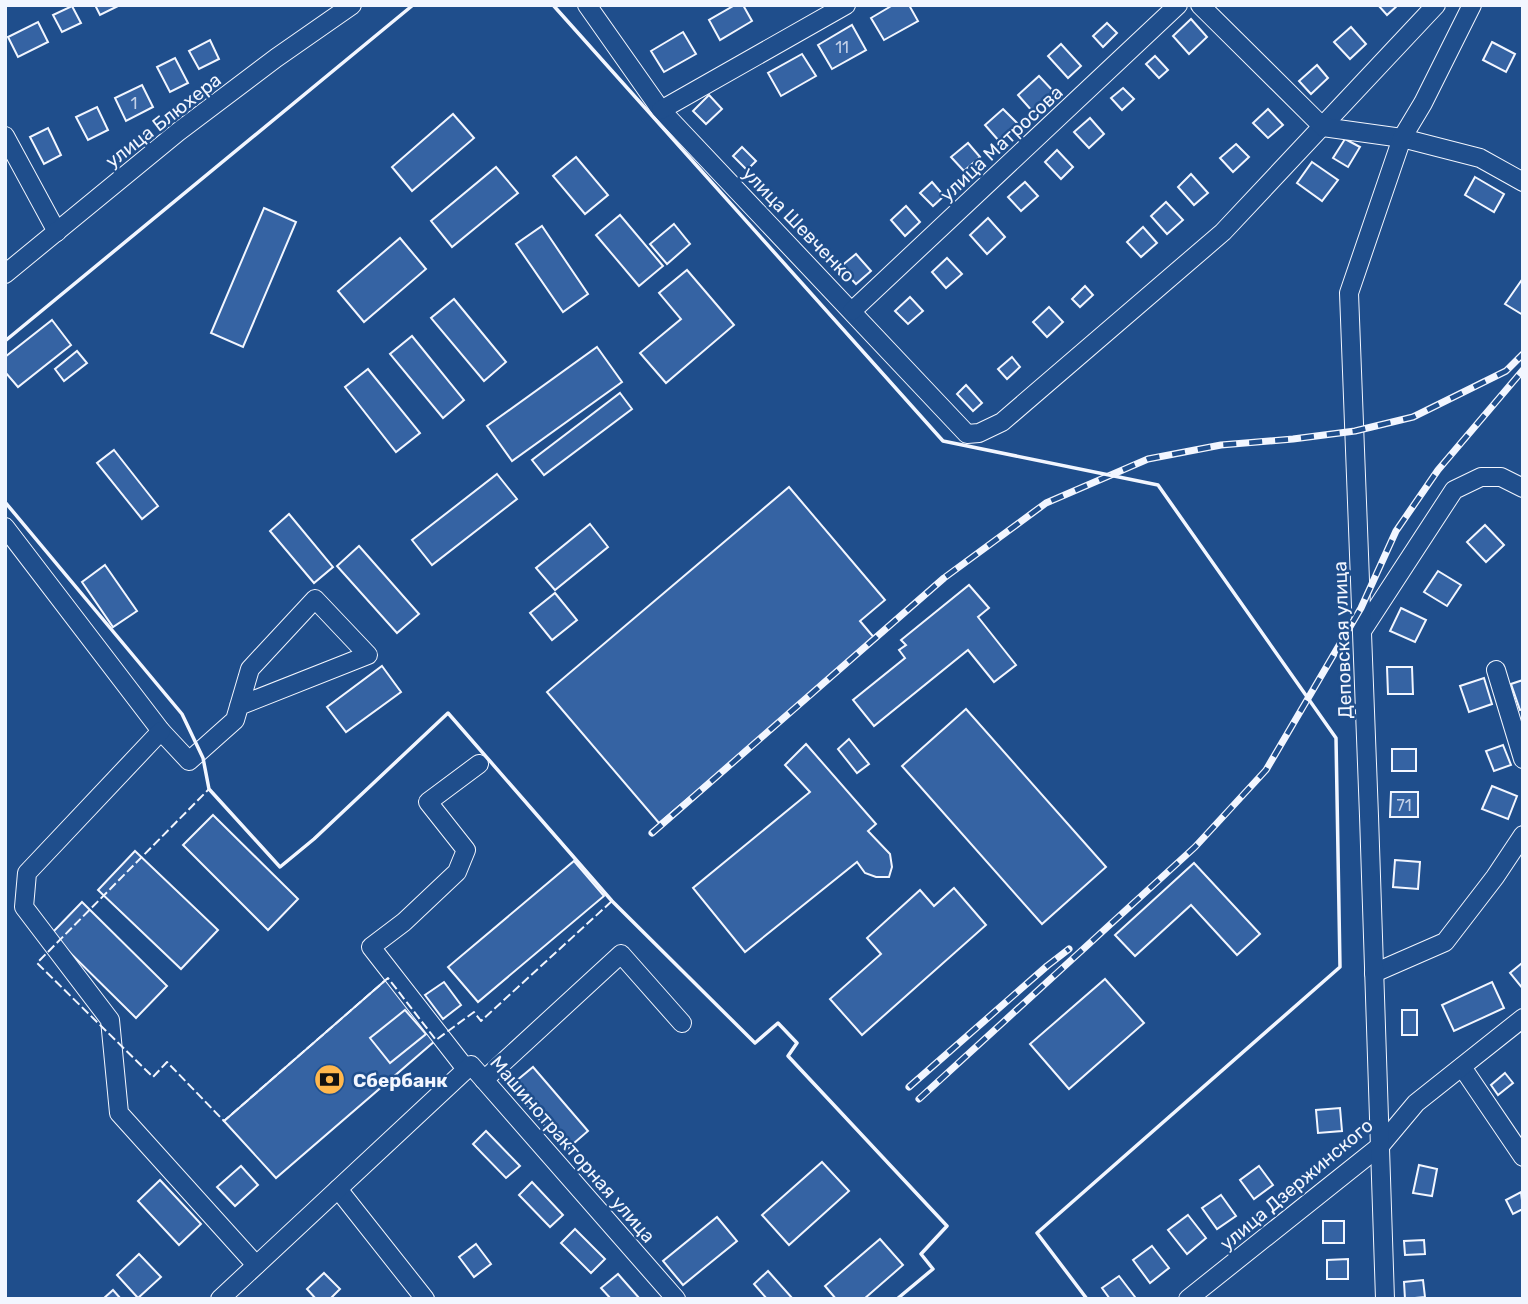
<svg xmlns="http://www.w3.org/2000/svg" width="1528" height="1304" viewBox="0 0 1528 1304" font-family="Rubik,sans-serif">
<rect width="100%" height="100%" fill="#1f4e8c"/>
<!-- building -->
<g fill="#3563a3" stroke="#f2f6ff" stroke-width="2">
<polygon points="95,5 120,5 100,15"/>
<polygon points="735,5 743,5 752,21 720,40 709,20"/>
<polygon points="893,5 909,5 918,21 884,40 871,18"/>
<polygon points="1378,5 1398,5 1387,15"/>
<polygon points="72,6 81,23 62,32 53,15"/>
<polygon points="1191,19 1207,37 1189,54 1173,36"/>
<polygon points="38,22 48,42 18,57 8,37"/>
<polygon points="1107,23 1117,33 1103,47 1093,36"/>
<polygon points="852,25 866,50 832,69 818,45"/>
<polygon points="1351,27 1366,44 1350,59 1334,42"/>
<polygon points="683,32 696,54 664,72 651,51"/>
<polygon points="210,40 219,59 199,69 189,51"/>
<polygon points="1492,42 1515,54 1506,72 1483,60"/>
<polygon points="1061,44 1081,66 1068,78 1048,56"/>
<polygon points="802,54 816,76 781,96 768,73"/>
<polygon points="1155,56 1168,70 1159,78 1146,64"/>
<polygon points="175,58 188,83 170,92 157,67"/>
<polygon points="1317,65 1328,78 1311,94 1299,81"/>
<polygon points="1039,76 1054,92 1033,112 1018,95"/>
<polygon points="142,85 153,107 126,121 115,98"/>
<polygon points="1123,88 1134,99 1122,110 1111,98"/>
<polygon points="709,95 722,109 706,124 693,111"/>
<polygon points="97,107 108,130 88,140 76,117"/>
<polygon points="1003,109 1018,124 999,141 985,125"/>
<polygon points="1268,109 1283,125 1268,138 1253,123"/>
<polygon points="453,114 474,138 412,191 392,167"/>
<polygon points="1090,118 1104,134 1089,148 1074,132"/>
<polygon points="48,128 61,155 44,164 30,137"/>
<polygon points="1345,139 1360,147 1348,167 1333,158"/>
<polygon points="968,143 980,157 964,171 951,157"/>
<polygon points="1236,144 1249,157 1233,172 1220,158"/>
<polygon points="742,147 756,161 747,170 733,156"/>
<polygon points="1057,150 1073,167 1061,179 1045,162"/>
<polygon points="576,157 608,195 585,214 553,176"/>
<polygon points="1312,162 1338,180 1322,201 1297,183"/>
<polygon points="496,167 518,193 452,247 431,221"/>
<polygon points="1191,174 1208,193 1194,205 1178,187"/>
<polygon points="1475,177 1504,194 1494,212 1465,195"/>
<polygon points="932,182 944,196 933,206 920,193"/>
<polygon points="1025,182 1038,196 1021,211 1008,197"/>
<polygon points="1166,202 1183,220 1167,234 1151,216"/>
<polygon points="906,206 920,222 905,236 891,220"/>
<polygon points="264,208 296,222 243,347 211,333"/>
<polygon points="620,215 663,266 639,286 596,235"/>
<polygon points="988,218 1005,237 987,254 970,235"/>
<polygon points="674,224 690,244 667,264 650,244"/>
<polygon points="542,226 588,294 563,312 516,244"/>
<polygon points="1143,227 1157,243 1141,257 1127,242"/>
<polygon points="400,238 426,269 364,322 338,291"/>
<polygon points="856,254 871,271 856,284 840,267"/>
<polygon points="947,258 962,274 946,288 932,272"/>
<polygon points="687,270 734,325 666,383 640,353 681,319 659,293"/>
<polygon points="1521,281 1523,283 1523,315 1505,304"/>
<polygon points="1085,286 1093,295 1080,307 1072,299"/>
<polygon points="910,297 923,311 908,324 895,311"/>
<polygon points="454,299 506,362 484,381 431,318"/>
<polygon points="1049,307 1063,322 1047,337 1033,322"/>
<polygon points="52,320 71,345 18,387 5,372 5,357"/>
<polygon points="412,336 464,400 443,418 390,354"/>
<polygon points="597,347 622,382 512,461 487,426"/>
<polygon points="77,351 87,363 64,381 55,369"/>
<polygon points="1012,357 1020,367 1007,379 998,369"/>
<polygon points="368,369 420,433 396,452 345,387"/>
<polygon points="966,385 982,403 973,411 957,394"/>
<polygon points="620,393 632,409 544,475 532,460"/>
<polygon points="114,450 158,506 142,519 97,463"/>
<polygon points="497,474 517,499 432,565 412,540"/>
<polygon points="789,487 885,600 860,621 876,640 659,823 547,692"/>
<polygon points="289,514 333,567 314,583 270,531"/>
<polygon points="590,524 608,547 555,590 536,568"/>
<polygon points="1485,525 1504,545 1486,562 1467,542"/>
<polygon points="359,546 419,614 397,633 337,566"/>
<polygon points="105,565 137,611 113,627 82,582"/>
<polygon points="1438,571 1461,585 1447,606 1424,592"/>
<polygon points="969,585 989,608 978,617 1016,665 994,682 968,650 874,726 853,700 905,658 899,650 906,645 901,640"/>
<polygon points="555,593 577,620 552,640 530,613"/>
<polygon points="1401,608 1426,620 1415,642 1390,631"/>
<polygon points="382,666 401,692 346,732 327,707"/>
<polygon points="1387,667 1412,667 1413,694 1388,694"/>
<polygon points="1484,678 1492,704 1469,712 1460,686"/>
<polygon points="1523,680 1523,709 1520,710 1511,684"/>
<polygon points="966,709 1106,867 1042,924 902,766"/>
<polygon points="849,739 869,764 857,773 838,749"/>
<polygon points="806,744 876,824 868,831 890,854 892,867 889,877 876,877 865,873 857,862 745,952 693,888 810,792 785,765"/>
<polygon points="1503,745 1511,765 1494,771 1486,751"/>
<rect x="1392" y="749" width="24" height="22"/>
<polygon points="1492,786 1517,796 1508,819 1482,809"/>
<polygon points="1391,792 1418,792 1418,817 1390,817"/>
<polygon points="213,815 298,899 268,930 183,845"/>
<polygon points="135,851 218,930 181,969 98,890"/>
<polygon points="1395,860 1420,862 1418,889 1393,887"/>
<polygon points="574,861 604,896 478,1002 448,967"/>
<polygon points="1194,863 1260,934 1237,955 1191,905 1135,956 1115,935"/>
<polygon points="954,888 986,925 862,1035 830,999 881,954 867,938 920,890 934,906"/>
<polygon points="82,902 167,986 136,1018 51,934"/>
<polygon points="1522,963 1523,964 1523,989 1510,973"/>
<polygon points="388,978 436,1040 276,1178 224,1121"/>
<polygon points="1105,979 1144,1023 1069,1089 1030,1044"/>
<polygon points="444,982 461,1005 443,1019 425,995"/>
<polygon points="1492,982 1504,1008 1454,1031 1442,1005"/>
<polygon points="405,1010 426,1034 390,1063 370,1038"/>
<rect x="1402" y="1010" width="15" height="25"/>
<polygon points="533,1067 588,1131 566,1150 510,1086"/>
<polygon points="1505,1073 1513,1083 1498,1095 1491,1085"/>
<polygon points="1340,1108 1342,1131 1318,1133 1316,1110"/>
<polygon points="486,1131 520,1166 506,1178 473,1144"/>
<polygon points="822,1162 849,1191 789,1245 762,1215"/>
<polygon points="1419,1165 1437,1169 1432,1196 1413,1193"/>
<polygon points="241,1166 258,1185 235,1206 217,1187"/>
<polygon points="1259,1166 1273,1185 1254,1199 1240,1180"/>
<polygon points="160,1180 201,1224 179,1245 138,1201"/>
<polygon points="532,1182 563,1215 550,1227 519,1195"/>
<polygon points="1521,1192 1523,1209 1513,1214 1506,1200"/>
<polygon points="1221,1195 1236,1216 1217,1229 1202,1208"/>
<polygon points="1188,1215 1206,1238 1187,1254 1168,1230"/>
<polygon points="717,1217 737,1241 683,1285 663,1261"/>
<rect x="1323" y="1221" width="21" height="22"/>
<polygon points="575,1229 605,1259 591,1273 561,1243"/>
<polygon points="880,1239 903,1265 864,1299 836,1299 825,1286"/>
<polygon points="1424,1240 1425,1254 1405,1255 1404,1241"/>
<polygon points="476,1244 491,1264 474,1277 459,1257"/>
<polygon points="1152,1246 1169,1268 1150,1283 1133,1260"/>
<polygon points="139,1254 161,1277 138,1298 117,1275"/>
<polygon points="1348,1259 1348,1279 1327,1279 1327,1260"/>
<polygon points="768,1271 793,1299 767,1299 754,1284"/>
<polygon points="324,1273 340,1289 330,1299 316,1299 307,1289"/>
<polygon points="618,1274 640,1299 611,1299 601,1288"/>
<polygon points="1119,1276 1135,1297 1132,1299 1110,1299 1102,1288"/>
<polygon points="1423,1280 1425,1297 1405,1299 1404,1282"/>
<polygon points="113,1290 121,1299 103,1299"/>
</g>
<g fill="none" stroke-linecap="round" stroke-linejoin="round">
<defs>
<g id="minor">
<polyline points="587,5 661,110 967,434 979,433 1002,422 1223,232 1436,5"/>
<polyline points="1200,5 1323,127 1402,138 1480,158 1523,182"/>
<polyline points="661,110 846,5"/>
<polyline points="5,136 57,232"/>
<polyline points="5,274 178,132 276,58 352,5"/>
<polyline points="852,311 1178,5"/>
<polyline points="5,527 161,731 189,761 235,720 250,669 315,599 368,655 239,706"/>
<polyline points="1362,631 1454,490 1481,477 1501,477 1523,488"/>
<polyline points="1496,670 1523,759"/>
<polyline points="161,731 27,873 24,907 110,1020 119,1113 256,1265"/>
<polyline points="1374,973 1445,942 1495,877 1523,835"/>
<polyline points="1462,1067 1523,1157"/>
<polyline points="466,1069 371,947 404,922 457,872 466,850 428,802 479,764"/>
<polyline points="484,1080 621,954 682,1023"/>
<polyline points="338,1189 425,1299"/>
<polyline points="220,1299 471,1065 676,1299"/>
<polyline points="1188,1299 1380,1146 1416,1103 1523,1018"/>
<polyline points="1385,1299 1369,816 1349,293 1402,138 1423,103 1472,5"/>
</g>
</defs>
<!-- minor casing -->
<use href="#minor" stroke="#f2f6ff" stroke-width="20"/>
<!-- minor -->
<use href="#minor" stroke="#1f4e8c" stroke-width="18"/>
<defs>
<g id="rail">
<polyline points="652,833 944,578 1046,503 1148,459 1221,445 1293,439 1355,431 1413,417 1506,371 1523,354"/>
<polyline points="909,1087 1047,966 1069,949"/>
<polyline points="919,1099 1195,847 1266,770 1361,608 1396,531 1438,470 1523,370"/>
</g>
</defs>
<!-- rail casing -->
<use href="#rail" stroke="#f2f6ff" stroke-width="7"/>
<!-- rail -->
<use href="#rail" stroke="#1f4e8c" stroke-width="4.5" stroke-dasharray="13" stroke-linecap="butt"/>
<!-- fence -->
<polygon stroke="#f2f6ff" stroke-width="2" stroke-dasharray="9 3.5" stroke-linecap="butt" points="448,713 612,901 481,1021 474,1012 436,1040 388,978 224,1121 167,1062 153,1077 37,963 209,789 280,867 314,839"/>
<!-- wall -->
<g stroke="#f2f6ff" stroke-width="3.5">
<polyline points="553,5 943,441 1158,485 1336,738 1340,967 1037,1233 1087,1299"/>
<polyline points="5,341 413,5"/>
<polyline points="5,502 182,714 203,758 209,789 280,867 314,839 448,713 612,901 755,1043 778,1023 797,1043 788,1056 947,1226 921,1254 933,1269 897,1299"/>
</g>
</g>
<!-- icons -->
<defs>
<symbol id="bank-disc" viewBox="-11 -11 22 22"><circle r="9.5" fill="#ffb74d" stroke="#1f4e8c"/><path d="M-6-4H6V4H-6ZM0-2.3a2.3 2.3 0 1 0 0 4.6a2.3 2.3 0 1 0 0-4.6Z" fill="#111"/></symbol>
</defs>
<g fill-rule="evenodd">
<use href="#bank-disc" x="312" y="1062" width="35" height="35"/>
</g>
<g text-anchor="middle" stroke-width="5" stroke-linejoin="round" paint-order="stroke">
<!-- number labels -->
<g font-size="16" fill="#c3d1e8">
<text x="842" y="53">11</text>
<text x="134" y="109">1</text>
<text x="1404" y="811">71</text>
</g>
<!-- street labels -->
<g font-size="19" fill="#f2f6ff" stroke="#1f4e8c">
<text transform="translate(163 120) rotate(-38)" y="7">улица Блюхера</text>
<text transform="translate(1001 143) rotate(-43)" y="7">улица Матросова</text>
<text transform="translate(799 224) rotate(46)" y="7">улица Шевченко</text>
<text transform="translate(1342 640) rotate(-92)" y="7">Деповская улица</text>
<text transform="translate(573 1149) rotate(49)" y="7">Машинотракторная улица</text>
<text transform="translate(1296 1184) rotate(-40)" y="7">улица Дзержинского</text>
</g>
<!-- poi labels -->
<g font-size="19" font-weight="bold" fill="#f2f6ff" stroke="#1f4e8c" text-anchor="start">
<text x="353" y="1087">Сбербанк</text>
</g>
</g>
<!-- border -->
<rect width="1528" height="1304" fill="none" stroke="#f2f6ff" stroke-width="14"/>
</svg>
